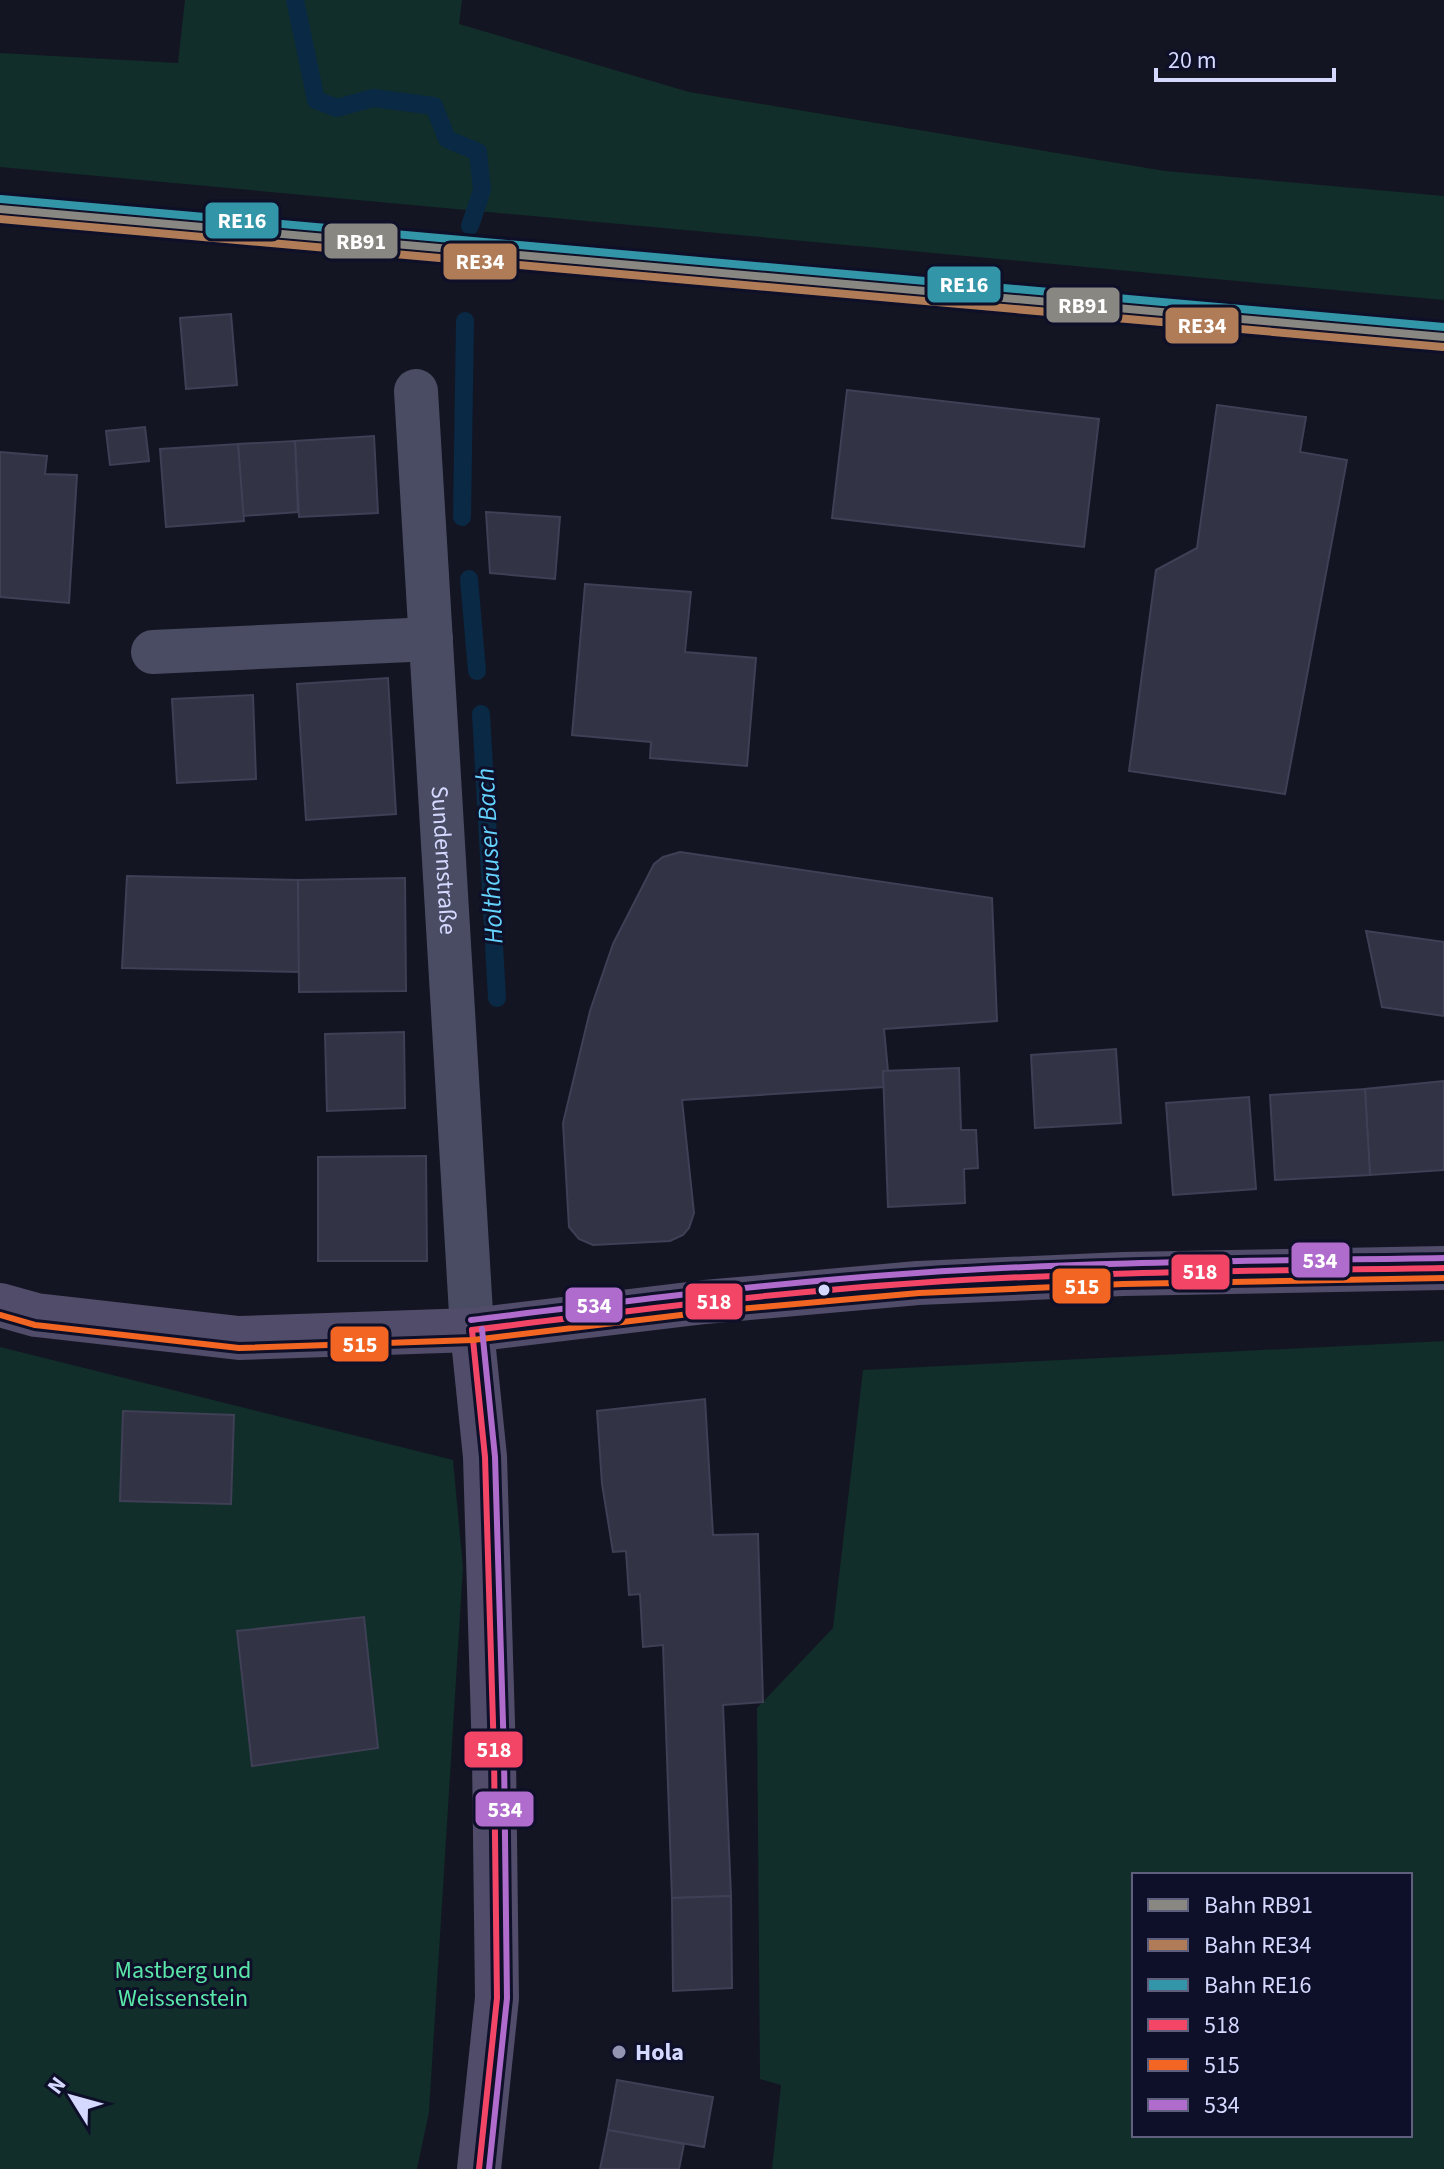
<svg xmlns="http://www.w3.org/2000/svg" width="1444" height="2169" viewBox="0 0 1444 2169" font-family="'Source Sans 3',sans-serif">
<rect width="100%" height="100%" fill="#141522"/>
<!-- green -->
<g fill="#112e2a" fill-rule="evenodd">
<polygon points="185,0 462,0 459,24 689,92 1165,171 1444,196 1444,300 0,167 0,53 178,63"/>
<path d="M1444 1341V2169H772L781 2085 760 2079 757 1708 833 1628 863 1370ZM1134 1875H1410V2135H1134Z"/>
<polygon points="0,1347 453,1460 463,1568 429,2112 417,2169 0,2169"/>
</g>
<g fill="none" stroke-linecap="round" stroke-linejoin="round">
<!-- stream -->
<g stroke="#092945" stroke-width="18">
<polyline points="295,0 316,100 337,108 373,98 434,106 447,139 478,152 482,190 470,226"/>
<polyline points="462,517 465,321"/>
<polyline points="469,579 477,671"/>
<polyline points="481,714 497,998"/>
</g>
</g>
<!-- building -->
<g fill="#323344" stroke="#3f3f56" stroke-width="2">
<polygon points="231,314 237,385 186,389 180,318"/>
<polygon points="847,390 1099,419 1084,547 832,518"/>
<polygon points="1217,405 1306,417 1300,452 1347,460 1285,794 1129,771 1156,570 1197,548"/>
<polygon points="145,427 149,461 110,465 106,431"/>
<polygon points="374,436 378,513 299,517 295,441"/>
<polygon points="295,441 298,512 243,516 238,444"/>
<polygon points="238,444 244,521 166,527 160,449"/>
<polygon points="0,452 47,456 45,474 77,475 69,603 0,597"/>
<polygon points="486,512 560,517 555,579 490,573"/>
<polygon points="585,584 691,592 685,652 756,658 747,766 650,758 651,742 572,735"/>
<polygon points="388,678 396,814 306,820 297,684"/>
<polygon points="253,695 256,779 177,783 172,699"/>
<polygon points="680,852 992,898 997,1021 884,1029 888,1071 883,1071 884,1087 682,1100 694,1213 689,1228 683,1235 670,1241 593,1245 579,1239 569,1227 563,1123 590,1011 613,944 654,864 663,857"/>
<polygon points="127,876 298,880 299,972 122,968"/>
<polygon points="405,878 406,991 299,992 298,880"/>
<polygon points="1366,931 1444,942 1444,1016 1382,1007"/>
<polygon points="404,1032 405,1108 327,1111 325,1034"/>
<polygon points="1116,1049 1121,1123 1035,1128 1031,1055"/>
<polygon points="959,1068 961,1130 976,1130 978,1168 964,1169 965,1203 888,1207 883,1071"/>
<polygon points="1444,1081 1444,1170 1370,1175 1365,1089"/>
<polygon points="1365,1089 1370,1175 1275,1180 1270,1095"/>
<polygon points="1249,1097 1256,1189 1173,1195 1166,1103"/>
<polygon points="426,1156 427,1261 318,1261 318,1157"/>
<polygon points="705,1399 713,1535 758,1534 763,1702 723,1705 731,1896 672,1898 663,1645 643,1647 640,1594 629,1595 626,1551 613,1552 602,1484 597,1411"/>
<polygon points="123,1411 234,1415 231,1504 120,1501"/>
<polygon points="364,1617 378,1748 252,1766 237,1631"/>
<polygon points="731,1896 732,1988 673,1991 672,1898"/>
<polygon points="617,2080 713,2097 704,2147 608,2130"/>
<polygon points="608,2130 684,2144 679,2169 600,2169"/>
</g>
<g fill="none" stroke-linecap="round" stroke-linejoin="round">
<!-- street -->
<g stroke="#494c63" stroke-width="44">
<path id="s1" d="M416 391 472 1330"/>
<polyline points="153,652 431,639"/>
</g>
<!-- primary -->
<g stroke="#504c69" stroke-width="44">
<polyline points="0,1305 36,1315 239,1338 472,1330 705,1302 918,1283 1123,1274 1444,1268"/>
<polyline points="472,1330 485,1457 494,1756 497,1998 479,2169"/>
</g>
<defs>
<g id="bus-1">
<path d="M472 1330C620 1312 769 1293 918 1283 1093 1271 1269 1271 1444 1268"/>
<polyline points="472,1330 485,1457 494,1756 497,1998 479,2169"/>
</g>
<polyline id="bus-2" points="0,1315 35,1325 239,1348 473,1340 706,1312 919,1293 1123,1284 1444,1278"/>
<g id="bus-3">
<path d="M471 1320C619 1302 768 1283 917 1273 1092 1261 1268 1261 1444 1258"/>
<polyline points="482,1329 495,1457 504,1756 507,1998 489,2169"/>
</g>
</defs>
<!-- bus-1 casing -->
<use href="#bus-1" stroke="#0e0f28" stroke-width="12"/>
<!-- bus-2 casing -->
<use href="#bus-2" stroke="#0e0f28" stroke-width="12"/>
<!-- bus-3 casing -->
<use href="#bus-3" stroke="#0e0f28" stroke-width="12"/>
<!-- bus-1 -->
<use href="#bus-1" stroke="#f34667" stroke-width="6"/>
<!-- bus-2 -->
<use href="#bus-2" stroke="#f26522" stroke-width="6"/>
<!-- bus-3 -->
<use href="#bus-3" stroke="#b06ccc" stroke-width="6"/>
<defs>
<polyline id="rail-1" points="0,209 1444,337"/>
<polyline id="rail-2" points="0,219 1443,347"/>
<polyline id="rail-3" points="1,199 1444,327"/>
</defs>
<!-- rail-1 casing -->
<use href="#rail-1" stroke="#0e0f28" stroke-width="14"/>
<!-- rail-2 casing -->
<use href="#rail-2" stroke="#0e0f28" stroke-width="14"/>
<!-- rail-3 casing -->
<use href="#rail-3" stroke="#0e0f28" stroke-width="14"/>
<!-- rail-1 -->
<use href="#rail-1" stroke="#898781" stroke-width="8"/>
<!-- rail-2 -->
<use href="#rail-2" stroke="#b07c57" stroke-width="8"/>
<!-- rail-3 -->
<use href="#rail-3" stroke="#3395a8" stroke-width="8"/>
</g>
<!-- markers -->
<circle fill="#d6d9ff" stroke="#0e0f28" stroke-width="3" cx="824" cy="1290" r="7"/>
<circle fill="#9294b2" stroke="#0e0f28" stroke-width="3" cx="619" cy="2052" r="8"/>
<g text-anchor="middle" stroke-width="6" stroke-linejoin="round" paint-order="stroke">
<!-- street labels -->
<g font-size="24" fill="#d6d9ff" stroke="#0e0f28">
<text dy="8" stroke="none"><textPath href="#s1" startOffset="470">Sundernstraße</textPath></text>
</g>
<!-- park labels -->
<g font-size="24" fill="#5be6a9" stroke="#0e0f28">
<text x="183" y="1978">Mastberg und<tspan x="183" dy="28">Weissenstein</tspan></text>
</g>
<!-- poi labels -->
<g font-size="24" font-weight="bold" fill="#d6d9ff" stroke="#0e0f28" text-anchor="start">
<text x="635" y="2060">Hola</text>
</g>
<!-- water labels -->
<g font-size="26" font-style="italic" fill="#64d4ff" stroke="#0e0f28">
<text transform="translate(489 856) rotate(-93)" y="9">Holthauser Bach</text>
</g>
</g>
<g stroke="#0e0f28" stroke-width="3">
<rect x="204" y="201" width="76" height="39" rx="8" fill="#3395a8"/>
<rect x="323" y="222" width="76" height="38" rx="8" fill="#898781"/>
<rect x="442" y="242" width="76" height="39" rx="8" fill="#b07c57"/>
<rect x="926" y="265" width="76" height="39" rx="8" fill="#3395a8"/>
<rect x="1045" y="286" width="76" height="38" rx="8" fill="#898781"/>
<rect x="1164" y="306" width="76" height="39" rx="8" fill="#b07c57"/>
<rect x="1290" y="1241" width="61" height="38" rx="8" fill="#b06ccc"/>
<rect x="1170" y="1253" width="61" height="38" rx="8" fill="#f34667"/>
<rect x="1051" y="1267" width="61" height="38" rx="8" fill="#f26522"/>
<rect x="684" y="1282" width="60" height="39" rx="8" fill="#f34667"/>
<rect x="564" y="1286" width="60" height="38" rx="8" fill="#b06ccc"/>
<rect x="329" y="1325" width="61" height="38" rx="8" fill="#f26522"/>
<rect x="463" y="1730" width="61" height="39" rx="8" fill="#f34667"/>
<rect x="474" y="1790" width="61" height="38" rx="8" fill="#b06ccc"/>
</g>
<g font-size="22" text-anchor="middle" font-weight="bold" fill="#fff">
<text x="242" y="228">RE16</text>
<text x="361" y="249">RB91</text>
<text x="480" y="269">RE34</text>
<text x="964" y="292">RE16</text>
<text x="1083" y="313">RB91</text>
<text x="1202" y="333">RE34</text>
<text x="1320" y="1268">534</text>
<text x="1200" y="1279">518</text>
<text x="1082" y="1294">515</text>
<text x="714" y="1309">518</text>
<text x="594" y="1313">534</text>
<text x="360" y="1352">515</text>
<text x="494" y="1757">518</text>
<text x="505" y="1817">534</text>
</g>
<!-- legend -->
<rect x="1132" y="1873" width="280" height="264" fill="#0e0f28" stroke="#5e607e" stroke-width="2"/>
<rect x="1148" y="1899" width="40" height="12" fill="#898781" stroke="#5e607e" stroke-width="2"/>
<text x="1204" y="1913" font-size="24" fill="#d6d9ff">Bahn RB91</text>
<rect x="1148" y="1939" width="40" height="12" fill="#b07c57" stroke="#5e607e" stroke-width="2"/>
<text x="1204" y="1953" font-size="24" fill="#d6d9ff">Bahn RE34</text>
<rect x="1148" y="1979" width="40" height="12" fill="#3395a8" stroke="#5e607e" stroke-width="2"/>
<text x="1204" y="1993" font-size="24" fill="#d6d9ff">Bahn RE16</text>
<rect x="1148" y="2019" width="40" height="12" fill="#f34667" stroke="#5e607e" stroke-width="2"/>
<text x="1204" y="2033" font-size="24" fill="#d6d9ff">518</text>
<rect x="1148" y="2059" width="40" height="12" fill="#f26522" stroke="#5e607e" stroke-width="2"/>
<text x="1204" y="2073" font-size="24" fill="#d6d9ff">515</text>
<rect x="1148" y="2099" width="40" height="12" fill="#b06ccc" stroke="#5e607e" stroke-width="2"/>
<text x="1204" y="2113" font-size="24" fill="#d6d9ff">534</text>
<!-- north arrow -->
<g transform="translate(72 2097) rotate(307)" stroke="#0e0f28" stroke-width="6" paint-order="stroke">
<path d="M0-6L14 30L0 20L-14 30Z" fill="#d6d9ff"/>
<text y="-12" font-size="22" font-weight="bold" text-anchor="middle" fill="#d6d9ff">N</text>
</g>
<!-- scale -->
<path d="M1156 68v12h178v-12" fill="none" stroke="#d6d9ff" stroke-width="4"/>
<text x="1168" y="68" font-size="24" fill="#d6d9ff" stroke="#0e0f28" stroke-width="6" paint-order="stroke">20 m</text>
</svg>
